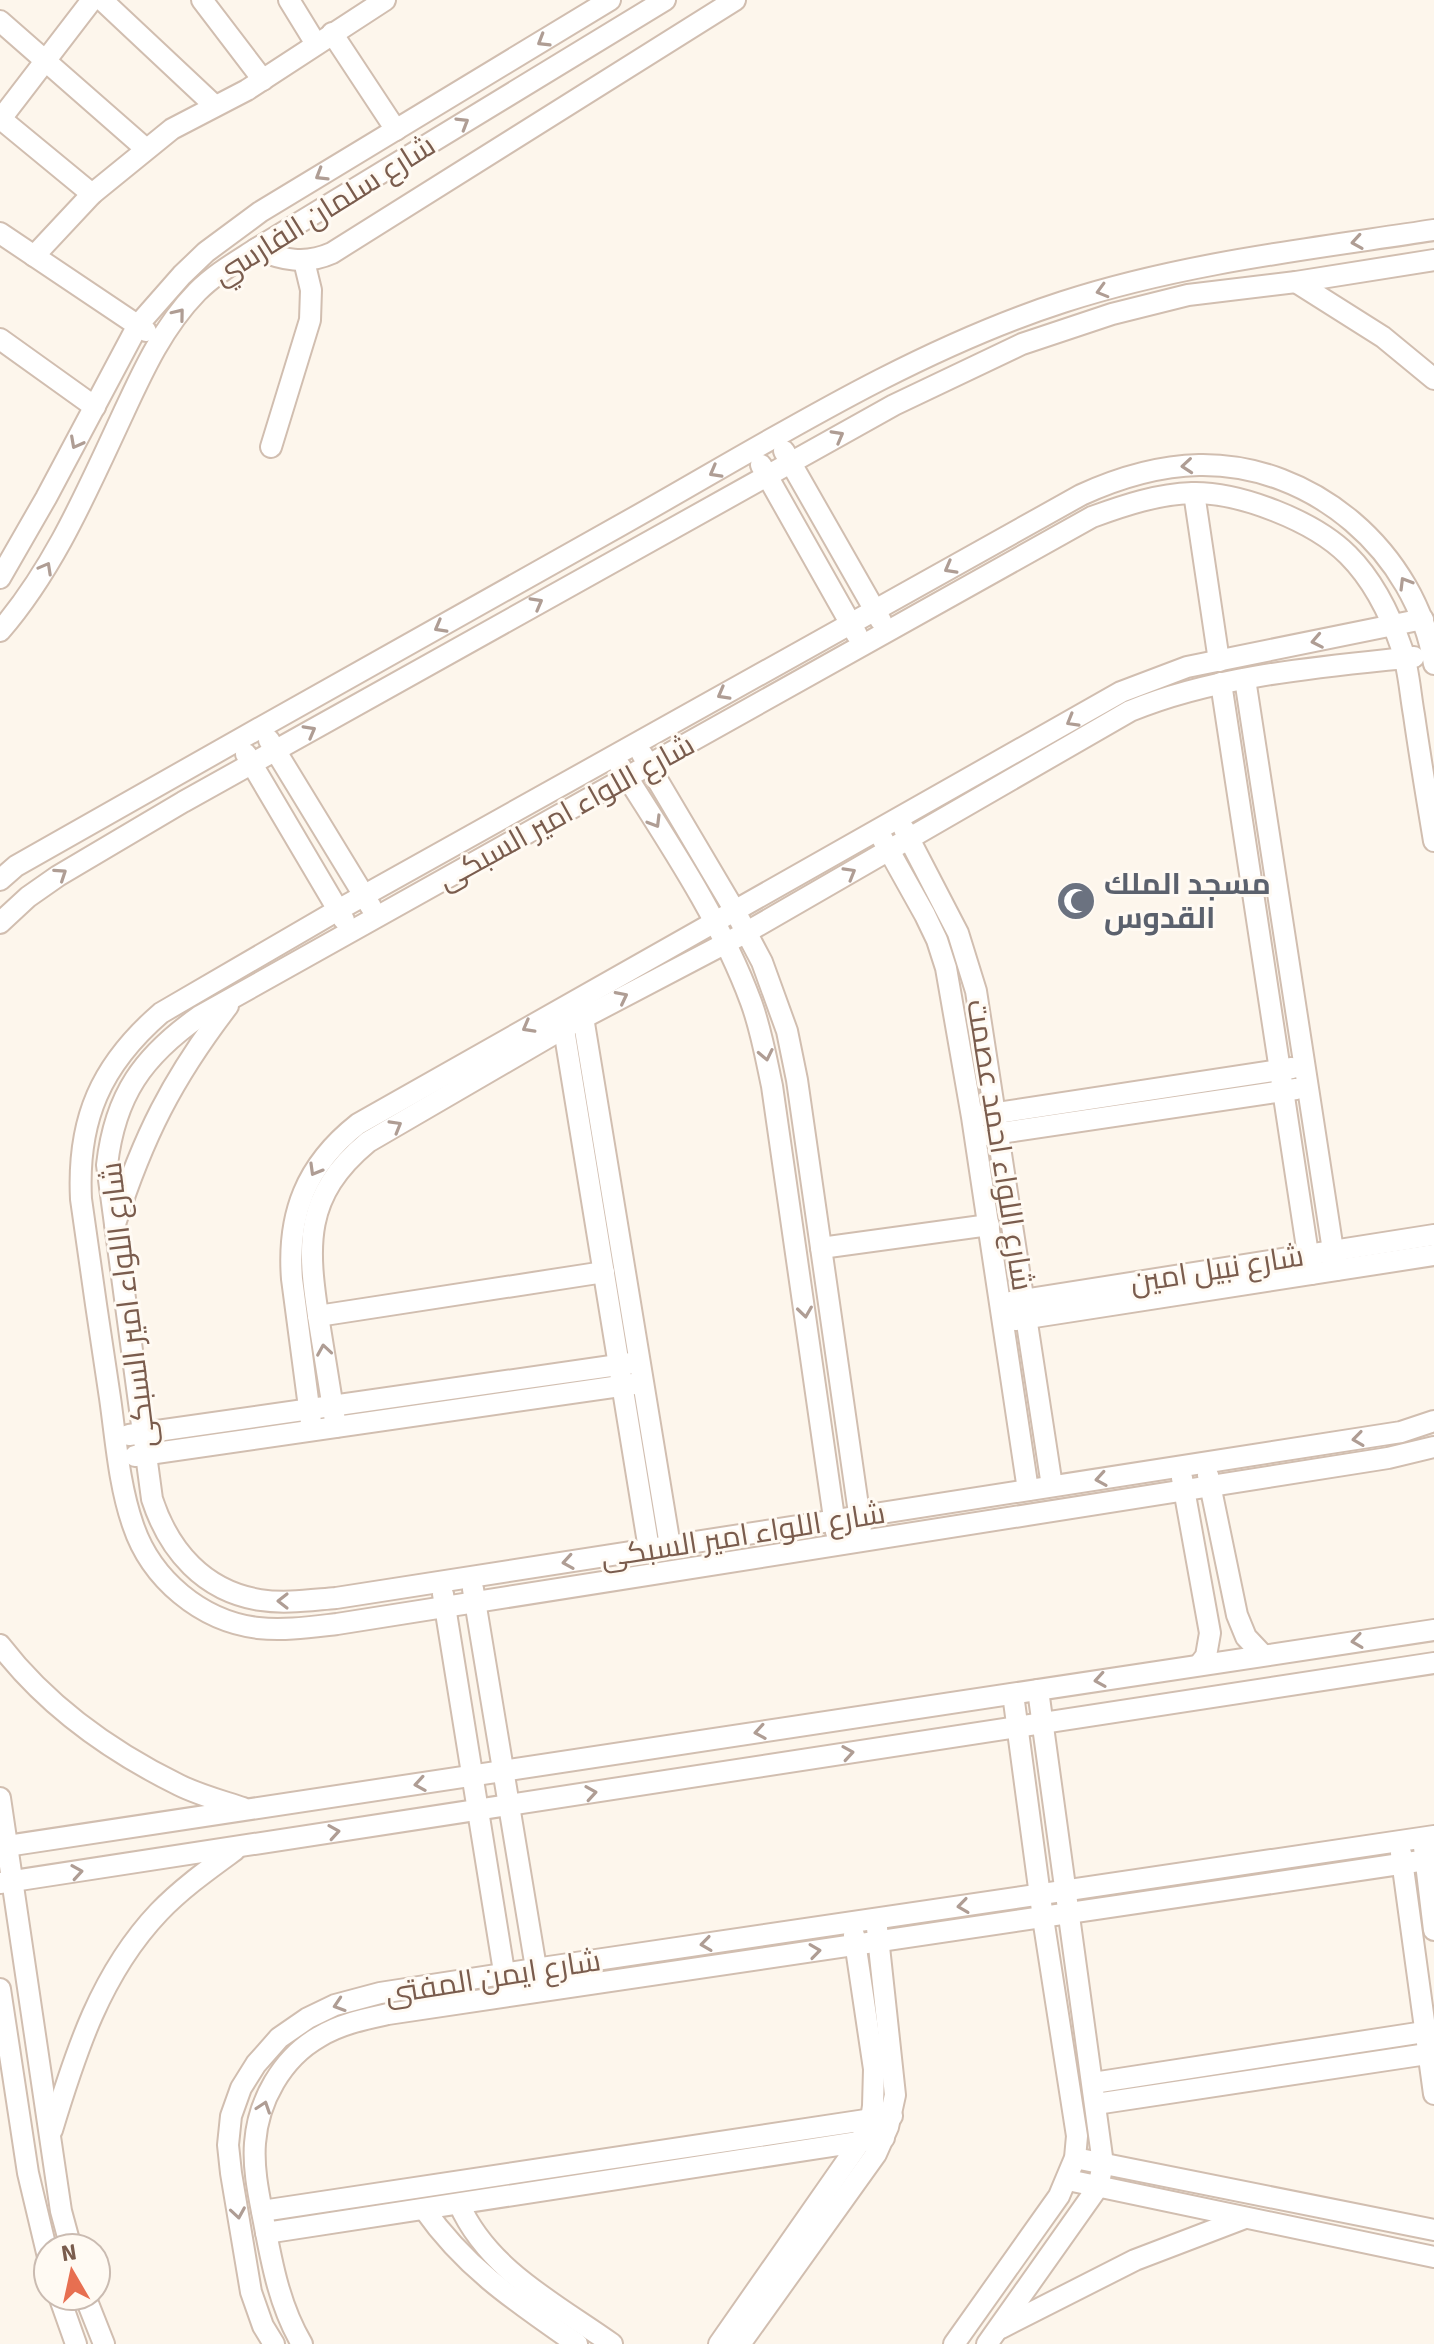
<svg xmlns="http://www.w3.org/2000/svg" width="1434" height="2344" viewBox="0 0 1434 2344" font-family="Signika,Cairo,sans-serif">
<rect width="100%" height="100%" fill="#fdf6ec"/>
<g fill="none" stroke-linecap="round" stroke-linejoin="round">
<defs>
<g id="minor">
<polyline points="102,0 215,106"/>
<polyline points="202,0 263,80"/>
<polyline points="289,0 316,44"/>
<polyline points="0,21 146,149"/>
<polyline points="332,33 396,130"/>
<polyline points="1,119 92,194"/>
<polyline points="0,120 92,0"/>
<polyline points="0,233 146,331"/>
<path d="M256 249C283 260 305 265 332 253L735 0"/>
<polyline points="34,256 92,194 172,129 247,90 385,0"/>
<polyline points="1296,282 1383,337 1434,379"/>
<polyline points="0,339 95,407"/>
<polyline points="271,447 310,320 311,290 304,261"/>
<polyline points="784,451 881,621"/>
<polyline points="761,465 857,635"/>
<polyline points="1194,493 1219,661"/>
<polyline points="0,578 46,498 138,325 182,275 206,252 260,212 610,0"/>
<path d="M0 631C51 572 83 500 116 429 139 380 159 331 197 292 215 274 236 262 256 249L665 0"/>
<path d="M1434 664C1416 552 1313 463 1199 465 1158 466 1118 478 1081 495L338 910 161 1013C101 1065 77 1119 81 1199 90 1265 100 1332 110 1398 116 1440 119 1485 133 1525 151 1579 201 1621 258 1628 284 1631 311 1627 337 1624L1388 1458 1434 1447"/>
<polyline points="1245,679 1336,1270"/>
<polyline points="1221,683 1311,1274"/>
<polyline points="269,740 371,907"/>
<polyline points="246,754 344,920"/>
<polyline points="642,754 735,911 762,962 787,1031 797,1080 861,1527"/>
<path d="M620 766C668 842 720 918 751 1002 761 1029 766 1058 772 1086L836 1532"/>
<polyline points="904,829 958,933 976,991 1052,1486"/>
<polyline points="882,838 925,915 937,940 946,968 972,1117 1028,1490"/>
<path d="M1434 841C1427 799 1420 757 1414 715 1410 693 1409 670 1402 649 1390 614 1374 581 1348 555 1314 521 1240 492 1192 493 1158 494 1125 505 1092 517L200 1016C143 1056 115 1095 107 1165L152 1499C169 1551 204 1591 260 1600 285 1604 311 1600 336 1598L1401 1432 1434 1421"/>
<path d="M0 880 16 866C217 751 419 639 621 525 762 446 908 352 1063 302 1183 263 1310 249 1434 230"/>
<polyline points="0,923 28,897 58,876 183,802 894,405 1022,344 1112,314 1188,295 1296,282 1434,260"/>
<polyline points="581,1005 670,1546"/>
<polyline points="562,1017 649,1549"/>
<polyline points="984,1115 1292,1068"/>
<polyline points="987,1135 1296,1089"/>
<path d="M115 1224C143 1137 172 1079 228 1006"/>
<polyline points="821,1248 989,1225"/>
<polyline points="1011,1302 1434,1235"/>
<polyline points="318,1316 604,1272"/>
<polyline points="1015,1320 1434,1255"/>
<path d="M336 1427C330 1392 325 1357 319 1322 307 1245 303 1196 368 1142L564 1028 747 932 1130 711C1217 675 1321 667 1414 657"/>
<path d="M312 1430 292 1279C287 1214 306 1165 358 1124L1121 692 1187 667 1423 619"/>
<polyline points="129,1435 632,1363"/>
<polyline points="135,1456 634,1384"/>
<polyline points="1208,1475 1237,1615 1246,1637 1263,1655"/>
<polyline points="1182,1478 1210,1633 1206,1656 1199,1665"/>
<polyline points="473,1589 538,1980"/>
<polyline points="443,1594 506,1984"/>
<path d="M0 1645C47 1706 110 1751 179 1785 199 1795 222 1801 243 1808"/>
<polyline points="0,1798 61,2211 71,2248"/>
<polyline points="0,1847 1434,1630"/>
<polyline points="1424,1847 1434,1930"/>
<polyline points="1401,1853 1434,2094"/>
<polyline points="0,1883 1434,1663"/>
<polyline points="0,1989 28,2173 48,2257"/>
<polyline points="1093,2083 1424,2032"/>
<polyline points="1096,2104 1427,2054"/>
<path d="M52 2130C76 2051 101 1973 159 1912 182 1888 209 1869 235 1850"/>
<polyline points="1075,2158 1434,2230"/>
<polyline points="1068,2180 1434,2257"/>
<path d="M459 2204C488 2270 556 2304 612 2344"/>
<path d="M424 2209C466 2269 518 2303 577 2344"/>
<polyline points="262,2211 892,2116"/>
<polyline points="266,2233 884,2138"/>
<polyline points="59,2296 76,2344"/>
<polyline points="85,2296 104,2344"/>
<polyline points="1001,2328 1135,2260 1245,2218"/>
<polyline points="274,2344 263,2326 251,2292 231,2173 228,2145 231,2116 241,2088 256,2064 279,2038 308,2018 335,2005 380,1993 535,1969 1434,1836"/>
<path d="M302 2344C280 2307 272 2265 264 2222 259 2196 253 2170 255 2143 258 2101 282 2058 319 2037 340 2024 365 2019 388 2014L1434 1859"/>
<polyline points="719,2344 860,2142 871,2119 873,2106 874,2069 854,1935"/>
<polyline points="740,2344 876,2154 888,2127 895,2095 877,1928"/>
<polyline points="954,2344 1059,2196 1075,2158 1077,2136 1043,1918 1013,1694"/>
<polyline points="987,2344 1098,2187 1103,2164 1038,1690"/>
</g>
</defs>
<!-- minor casing -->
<use href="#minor" stroke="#d1beb0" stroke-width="24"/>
<!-- minor -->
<use href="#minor" stroke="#fff" stroke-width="20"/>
</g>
<!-- one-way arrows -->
<defs><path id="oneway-chevron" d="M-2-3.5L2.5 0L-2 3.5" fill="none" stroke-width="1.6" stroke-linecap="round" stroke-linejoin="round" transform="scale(2)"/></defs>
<g stroke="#af9d94">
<use href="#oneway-chevron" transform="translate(543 41) rotate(149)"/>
<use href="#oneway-chevron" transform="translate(463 123) rotate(-31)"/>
<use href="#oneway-chevron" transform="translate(321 175) rotate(149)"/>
<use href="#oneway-chevron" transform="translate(1357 242) rotate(171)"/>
<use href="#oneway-chevron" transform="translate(1102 291) rotate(164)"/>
<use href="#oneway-chevron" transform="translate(179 314) rotate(-51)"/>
<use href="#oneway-chevron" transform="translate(838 436) rotate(-29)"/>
<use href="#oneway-chevron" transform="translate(76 443) rotate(118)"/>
<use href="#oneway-chevron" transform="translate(1187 466) rotate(175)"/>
<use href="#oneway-chevron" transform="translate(715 472) rotate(151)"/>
<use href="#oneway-chevron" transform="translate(46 568) rotate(-61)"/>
<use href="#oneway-chevron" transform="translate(950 568) rotate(151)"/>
<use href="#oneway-chevron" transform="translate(1405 583) rotate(-121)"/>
<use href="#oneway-chevron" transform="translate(537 603) rotate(-29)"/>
<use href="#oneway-chevron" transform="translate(440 627) rotate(151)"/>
<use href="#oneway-chevron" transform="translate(1317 641) rotate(169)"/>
<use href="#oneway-chevron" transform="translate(723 694) rotate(151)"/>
<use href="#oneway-chevron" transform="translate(1072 721) rotate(150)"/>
<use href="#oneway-chevron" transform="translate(310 731) rotate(-29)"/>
<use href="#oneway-chevron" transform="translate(655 822) rotate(59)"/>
<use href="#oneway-chevron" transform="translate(850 873) rotate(-30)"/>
<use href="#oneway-chevron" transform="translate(61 874) rotate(-34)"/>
<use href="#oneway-chevron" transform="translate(622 997) rotate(-27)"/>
<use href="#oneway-chevron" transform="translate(528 1027) rotate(151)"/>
<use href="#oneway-chevron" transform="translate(766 1055) rotate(78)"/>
<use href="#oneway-chevron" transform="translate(396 1126) rotate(-30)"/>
<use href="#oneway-chevron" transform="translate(315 1170) rotate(120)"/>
<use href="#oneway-chevron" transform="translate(805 1312) rotate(82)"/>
<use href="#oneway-chevron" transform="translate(324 1350) rotate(-99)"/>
<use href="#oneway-chevron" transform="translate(1358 1439) rotate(172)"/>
<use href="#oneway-chevron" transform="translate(1101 1479) rotate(171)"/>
<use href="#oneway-chevron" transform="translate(568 1562) rotate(171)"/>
<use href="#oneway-chevron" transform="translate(283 1601) rotate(-180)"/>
<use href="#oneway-chevron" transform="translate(1357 1641) rotate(172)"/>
<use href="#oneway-chevron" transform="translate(1100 1680) rotate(171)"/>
<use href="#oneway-chevron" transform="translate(760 1732) rotate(171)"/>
<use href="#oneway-chevron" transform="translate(848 1753) rotate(-9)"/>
<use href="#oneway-chevron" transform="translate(420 1784) rotate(171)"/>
<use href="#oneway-chevron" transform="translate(591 1793) rotate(-9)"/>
<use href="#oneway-chevron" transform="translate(334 1832) rotate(-9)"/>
<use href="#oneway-chevron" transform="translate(77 1872) rotate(-9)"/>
<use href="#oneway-chevron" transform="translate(963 1906) rotate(172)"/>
<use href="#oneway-chevron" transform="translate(706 1944) rotate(172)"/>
<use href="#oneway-chevron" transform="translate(815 1951) rotate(-8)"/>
<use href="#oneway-chevron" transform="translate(339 2005) rotate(162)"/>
<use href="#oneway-chevron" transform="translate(264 2107) rotate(-71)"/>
<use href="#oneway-chevron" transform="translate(238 2213) rotate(81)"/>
</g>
<!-- icons -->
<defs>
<symbol id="mosque-disc" viewBox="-11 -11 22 22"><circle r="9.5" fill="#6b7280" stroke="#fffaf3"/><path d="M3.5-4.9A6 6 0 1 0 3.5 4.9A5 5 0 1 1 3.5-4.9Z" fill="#fff"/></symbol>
</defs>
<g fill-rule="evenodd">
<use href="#mosque-disc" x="1054" y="879" width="44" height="44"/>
</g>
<g text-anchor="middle" stroke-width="6" stroke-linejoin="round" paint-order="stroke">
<!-- street labels -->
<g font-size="30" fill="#7a5c4d" stroke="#fffaf3">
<text transform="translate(324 210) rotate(-32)" y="10">شارع سلمان الفارسي</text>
<text transform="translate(566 812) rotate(-29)" y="10">شارع اللواء امير السبكى</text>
<text transform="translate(1000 1145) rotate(81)" y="10">شارع اللواء احمد عصمت</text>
<text transform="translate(1217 1269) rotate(-9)" y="10">شارع نبيل امين</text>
<text transform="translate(128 1305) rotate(-97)" y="10">شارع اللواء امير السبكى</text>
<text transform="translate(743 1535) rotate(-9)" y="10">شارع اللواء امير السبكى</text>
<text transform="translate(493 1977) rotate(-9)" y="10">شارع ايمن المفتى</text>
</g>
<!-- worship labels -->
<g font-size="30" font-weight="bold" fill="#5b616d" stroke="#fffaf3" text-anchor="start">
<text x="1104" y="894">مسجد الملك<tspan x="1104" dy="34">القدوس</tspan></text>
</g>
</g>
<!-- north arrow -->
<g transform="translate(72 2272) rotate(351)"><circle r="38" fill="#fffaf3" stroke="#cabbb1" stroke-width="2"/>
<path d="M0-6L14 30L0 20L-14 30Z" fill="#e76f51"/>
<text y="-12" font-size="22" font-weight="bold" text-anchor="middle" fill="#7a5c4d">N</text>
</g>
</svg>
